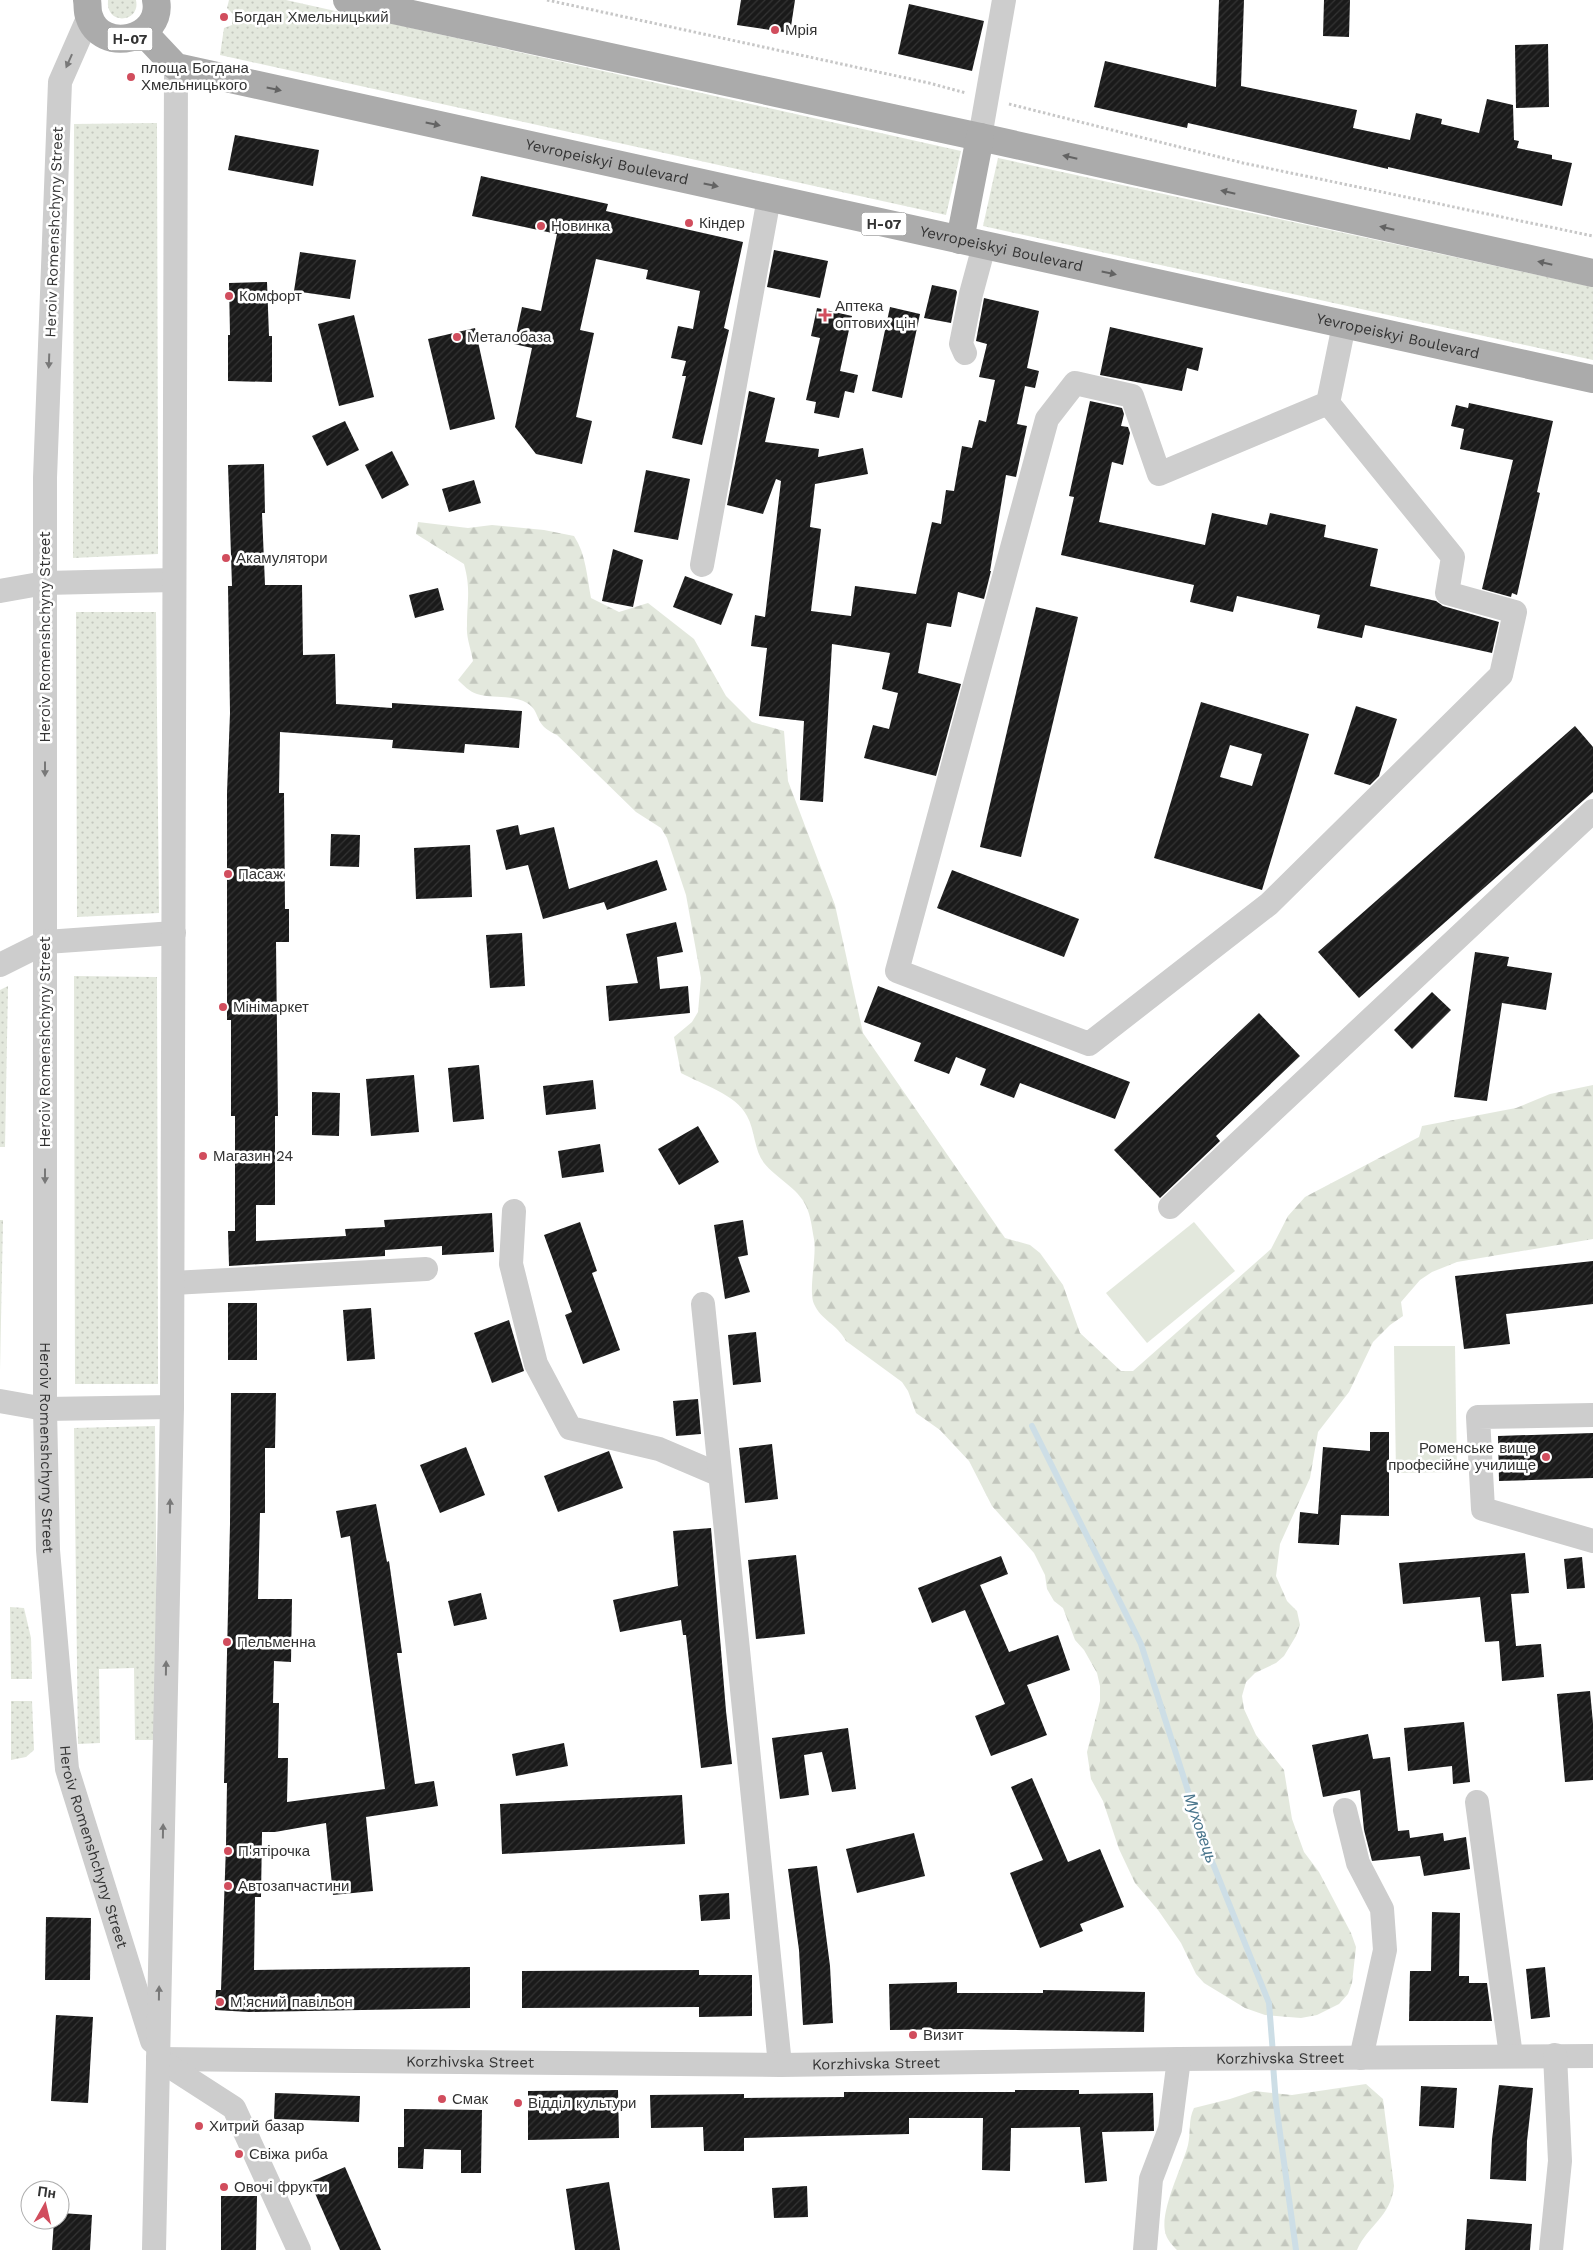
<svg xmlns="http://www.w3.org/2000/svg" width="1593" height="2250" viewBox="0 0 1593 2250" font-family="'Work Sans',sans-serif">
<defs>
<pattern id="grass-dots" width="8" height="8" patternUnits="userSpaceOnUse" patternTransform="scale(1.25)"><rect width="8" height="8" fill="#e3e8dd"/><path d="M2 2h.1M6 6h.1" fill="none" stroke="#c3c7be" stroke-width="1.8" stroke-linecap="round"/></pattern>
<pattern id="forest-firs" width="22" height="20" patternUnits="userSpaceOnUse" patternTransform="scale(1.25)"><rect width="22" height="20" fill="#e3e8dd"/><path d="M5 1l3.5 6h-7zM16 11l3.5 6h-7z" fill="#c3c7be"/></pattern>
<pattern id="building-hatch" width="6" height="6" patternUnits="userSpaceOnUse" patternTransform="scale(1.25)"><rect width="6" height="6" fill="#1a1a1a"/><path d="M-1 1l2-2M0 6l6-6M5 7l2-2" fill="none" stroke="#333"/></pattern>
</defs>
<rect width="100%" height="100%" fill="#fff"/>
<!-- grass -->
<g fill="url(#grass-dots)">
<path d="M108 0H136C141 23 105 26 108 0Z"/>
<polygon points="229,0 286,0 961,151 946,215 220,55 224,28 232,25 233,14 227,8"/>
<polygon points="157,123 158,554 73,558 74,124"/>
<polygon points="998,158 1593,287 1593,360 983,226"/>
<polygon points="76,612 156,612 159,913 77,917"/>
<polygon points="74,976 157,977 158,1384 75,1384"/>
<polygon points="8,986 5,1147 0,1147 0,990"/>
<polygon points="0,1220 3,1220 0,1371"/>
<polygon points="155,1426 158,1740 135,1740 134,1668 99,1669 100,1743 78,1744 74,1428"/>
<polygon points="10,1607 24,1608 31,1638 32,1679 11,1679"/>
<polygon points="11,1701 32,1701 34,1750 26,1757 11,1760"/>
</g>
<!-- forest -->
<g fill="url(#forest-firs)">
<path d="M418 522 468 528 492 525 544 530 574 536C586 554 587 577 591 598L619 612 648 603 694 639 726 696 752 722 784 731 788 781 835 905 863 1033 1005 1238 1030 1245 1040 1253 1063 1285 1080 1333 1121 1371H1133L1271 1249 1288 1216 1305 1197 1419 1137 1422 1126 1516 1108 1550 1094 1593 1085V1239L1457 1262 1432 1272 1420 1280 1401 1302 1403 1316 1390 1325 1373 1342 1349 1392 1318 1432 1310 1478 1280 1544 1276 1576 1287 1601 1297 1611 1300 1625 1296 1636 1284 1656 1276 1663 1255 1673 1246 1682 1242 1696 1244 1709 1256 1735 1284 1770 1292 1819 1304 1852 1319 1872 1351 1933 1356 1947 1352 1983 1348 1994 1339 2004 1317 2015 1301 2018 1265 2015 1245 2008 1204 1983 1196 1974 1181 1943 1158 1910 1135 1883 1119 1849 1103 1801 1091 1779 1087 1752 1100 1701V1686L1097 1673 1084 1650 1075 1640 1063 1608 1054 1601 1047 1589 1045 1575 1034 1553 992 1506 969 1461 940 1430 916 1413 908 1391 902 1382 846 1341C837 1324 821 1320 814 1304 808 1291 817 1256 814 1239 812 1229 811 1216 806 1206 798 1188 776 1178 764 1163 754 1150 755 1130 747 1116 736 1094 701 1084 681 1073L674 1037 692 1022 698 1012 701 978 686 895 667 838 661 828 636 812 557 735C532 724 542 712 527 703 513 694 492 699 477 694 470 692 463 685 458 680L473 661C471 649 466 637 467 626 467 600 471 590 464 564L416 534Z"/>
<path d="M1366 2084 1383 2099 1394 2186C1391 2217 1368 2225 1357 2250H1177C1173 2246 1168 2241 1166 2235 1158 2214 1182 2168 1188 2145 1191 2132 1188 2120 1194 2108L1230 2099 1254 2091 1292 2095Z"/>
</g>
<!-- garden -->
<g fill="#e3e8dd">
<polygon points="1194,1222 1235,1271 1147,1343 1106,1293"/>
<polygon points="1394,1346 1455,1346 1457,1472 1396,1473"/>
</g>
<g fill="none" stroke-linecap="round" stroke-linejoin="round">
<!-- stream -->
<g stroke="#cddee6" stroke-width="6">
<polyline points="1032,1426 1141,1644 1205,1844 1269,2003 1273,2054"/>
<polyline points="1273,2064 1276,2104 1296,2250"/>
</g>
</g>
<!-- building -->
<g fill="url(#building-hatch)" fill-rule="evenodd">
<polygon points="741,0 795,0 790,33 737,25"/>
<polygon points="1219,0 1244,0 1241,86 1357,110 1353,128 1410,140 1416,113 1442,119 1441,124 1479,133 1487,99 1513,105 1514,140 1519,141 1517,148 1552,155 1552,159 1572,163 1562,206 1388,167 1388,169 1188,123 1187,128 1094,107 1105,61 1216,87"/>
<polygon points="1324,0 1350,0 1349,37 1323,36"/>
<polygon points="909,4 984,21 972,71 898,54"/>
<polygon points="1548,44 1549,107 1516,108 1515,45"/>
<polygon points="235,135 319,150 313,186 228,170"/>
<polygon points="481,176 608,204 606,211 743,242 724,328 729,330 702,445 672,438 686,376 682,376 686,361 671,358 678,326 693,329 700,291 646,279 648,270 596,259 580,330 594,333 576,417 592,421 582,464 536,454 515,427 532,348 514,344 522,307 541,311 557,234 472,216"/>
<polygon points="774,250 828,261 820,298 767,287"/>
<polygon points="300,252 356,260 350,299 294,291"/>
<polygon points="267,282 269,336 272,336 272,382 228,381 228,335 230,335 229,283"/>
<polygon points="932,285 956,290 957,292 951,323 924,318"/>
<polygon points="984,298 1039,311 1027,368 1039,371 1035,388 1025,386 1017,424 1027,426 1016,477 1006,475 990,571 991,571 984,599 958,592 951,627 927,623 918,673 961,684 936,776 864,758 873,725 889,729 898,693 882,689 890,653 832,644 823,802 800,800 804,721 759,716 767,648 751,646 755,615 765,617 781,481 776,479 763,514 727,505 749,391 775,398 765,442 819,449 818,457 863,448 868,474 815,484 810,527 821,529 811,611 851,616 855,586 916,594 932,522 941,524 946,490 954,491 962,446 972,448 979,420 986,422 995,380 979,377 987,344 976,341"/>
<polygon points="890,307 920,314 902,398 872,391"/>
<polygon points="817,308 852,316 840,371 858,375 854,393 845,391 839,418 814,413 816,402 806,400 820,338 811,336"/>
<polygon points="354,315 374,397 339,406 318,324"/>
<polygon points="1110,327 1203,348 1198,371 1187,368 1182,391 1100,375"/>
<polygon points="475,328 495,419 450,430 428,339"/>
<polygon points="1090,401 1122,408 1124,414 1121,426 1128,427 1130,433 1123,465 1112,462 1099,522 1205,545 1212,513 1267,525 1270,513 1326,525 1324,537 1378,549 1370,586 1436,601 1443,606 1499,622 1492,653 1365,625 1362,638 1317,628 1320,615 1237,596 1233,612 1190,602 1194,585 1061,555 1074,497 1069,496"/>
<polygon points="1469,403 1553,421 1537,492 1540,493 1517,595 1512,593 1511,597 1482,589 1513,460 1460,449 1464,429 1451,426 1456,405 1468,408"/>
<polygon points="345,421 359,450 327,466 312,436"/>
<polygon points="392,451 409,485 382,499 365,465"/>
<polygon points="264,464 265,513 262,513 265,585 302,585 303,655 335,654 336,704 392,708 392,703 522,711 519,748 465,744 464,753 392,748 393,740 280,732 279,793 284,793 285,909 289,909 289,942 276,942 278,1116 275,1116 275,1205 256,1205 256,1241 346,1236 345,1229 385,1227 384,1220 492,1213 494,1252 442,1255 442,1246 385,1250 385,1256 229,1266 228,1231 235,1231 235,1116 231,1116 231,1020 227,1020 227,793 230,713 228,586 232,586 228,465"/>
<polygon points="646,470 690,479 678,540 634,532"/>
<polygon points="474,480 481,503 449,512 442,489"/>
<polygon points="613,549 643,560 633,607 602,601"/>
<polygon points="685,576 733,594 721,625 673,607"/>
<polygon points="438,588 444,610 415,618 409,595"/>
<polygon points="1036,607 1078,617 1021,857 980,847"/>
<path d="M1201 702 1309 734 1262 890 1154 858ZM1230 745 1262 754 1252 786 1220 777Z"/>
<polygon points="1356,706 1397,719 1379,776 1370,785 1334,774"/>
<polygon points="1575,726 1593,747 1593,792 1359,998 1318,952"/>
<polygon points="518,825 520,835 554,827 569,889 657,860 667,890 607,910 604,902 543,919 528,865 506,870 496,830"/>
<polygon points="331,834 360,835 359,867 330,866"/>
<polygon points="470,845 472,897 416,899 414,848"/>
<polygon points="952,870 1079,919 1064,957 937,908"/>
<polygon points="676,922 683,952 657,957 660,989 688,986 690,1013 609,1021 606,986 638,983 626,934"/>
<polygon points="522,933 525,986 490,988 486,935"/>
<polygon points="1475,952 1509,957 1507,966 1552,973 1546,1010 1502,1003 1487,1101 1454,1097"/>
<polygon points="878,986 1130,1082 1115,1119 1020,1083 1014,1098 980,1085 986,1069 956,1057 949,1074 914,1061 921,1043 864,1022"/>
<polygon points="1432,992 1451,1010 1412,1049 1394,1030"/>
<polygon points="1259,1013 1300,1056 1216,1136 1220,1141 1160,1198 1114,1150"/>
<polygon points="479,1065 484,1119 453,1122 448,1068"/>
<polygon points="414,1075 419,1132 371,1136 366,1079"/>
<polygon points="593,1080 596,1109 546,1115 543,1086"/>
<polygon points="312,1092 340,1093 339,1136 312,1135"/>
<polygon points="698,1126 719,1162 679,1185 658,1149"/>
<polygon points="600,1144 604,1172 562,1178 558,1151"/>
<polygon points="743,1220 748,1255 738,1257 750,1292 725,1299 714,1225"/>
<polygon points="580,1222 597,1271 592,1273 620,1350 583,1364 565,1315 572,1312 544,1235"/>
<polygon points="1593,1261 1593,1304 1506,1314 1510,1344 1464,1349 1455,1276"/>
<rect x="228" y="1303" width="29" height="57"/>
<polygon points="371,1308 375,1359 347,1361 343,1310"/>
<polygon points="509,1320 524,1371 492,1383 474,1333"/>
<polygon points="756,1332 761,1382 733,1385 728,1335"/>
<polygon points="231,1393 276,1393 275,1448 265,1448 265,1513 260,1513 258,1599 292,1599 291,1662 274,1661 273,1703 279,1703 278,1758 288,1758 287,1802 385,1789 350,1536 341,1538 336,1511 376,1504 387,1562 389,1561 402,1653 397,1653 415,1784 434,1781 438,1806 366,1817 373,1891 333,1895 326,1823 275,1832 262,1832 261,1897 255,1897 254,1970 470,1967 470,2008 249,2012 215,2010 216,1990 221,1990 226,1845 227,1783 224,1783 230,1524"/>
<polygon points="698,1399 701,1434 676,1436 673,1401"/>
<polygon points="1370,1432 1389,1432 1389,1516 1341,1515 1339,1545 1298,1543 1300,1512 1318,1514 1323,1447 1370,1451"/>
<polygon points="1593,1433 1593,1478 1499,1481 1498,1436"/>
<polygon points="772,1444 778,1499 745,1503 739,1448"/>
<polygon points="466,1447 485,1495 440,1513 420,1465"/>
<polygon points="609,1451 623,1488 558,1512 544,1476"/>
<polygon points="711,1528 726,1711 732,1764 701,1768 686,1635 683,1635 681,1620 620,1632 613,1600 678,1586 673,1531"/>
<polygon points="1525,1553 1529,1593 1511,1594 1516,1646 1541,1644 1544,1677 1502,1681 1499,1641 1485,1642 1480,1597 1403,1604 1399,1563"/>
<polygon points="796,1555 805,1634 756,1639 748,1560"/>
<polygon points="1001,1556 1008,1574 980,1585 1009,1652 1058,1635 1070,1670 1027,1685 1047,1735 991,1756 975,1716 1005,1704 965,1610 932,1623 918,1588"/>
<polygon points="1582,1557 1585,1588 1567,1589 1564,1559"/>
<polygon points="481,1593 487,1619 454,1626 448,1601"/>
<polygon points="1590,1691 1593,1723 1593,1780 1565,1782 1557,1694"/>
<polygon points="1464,1722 1470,1782 1453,1784 1452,1766 1408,1771 1404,1728"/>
<polygon points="848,1728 856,1789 832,1792 822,1752 804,1755 809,1795 780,1799 772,1738"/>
<polygon points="1368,1734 1373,1759 1390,1757 1398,1831 1409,1830 1410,1838 1443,1833 1444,1841 1466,1837 1470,1869 1424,1876 1420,1856 1372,1861 1364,1830 1360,1790 1323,1797 1312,1745"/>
<polygon points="564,1743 568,1766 516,1776 512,1754"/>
<polygon points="1032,1778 1068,1862 1100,1849 1124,1907 1080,1924 1083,1931 1040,1948 1010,1873 1043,1860 1011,1787"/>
<polygon points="682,1795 685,1844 502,1854 500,1804"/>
<polygon points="914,1833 925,1876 857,1893 846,1849"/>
<polygon points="817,1866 830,1966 833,2023 803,2025 799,1950 788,1869"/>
<polygon points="729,1893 730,1919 701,1921 699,1895"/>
<polygon points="1432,1912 1460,1913 1459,1976 1469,1976 1469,1983 1487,1983 1492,2021 1409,2021 1410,1971 1431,1971"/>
<polygon points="46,1917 91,1918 90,1980 45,1980"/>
<polygon points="1545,1967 1550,2017 1531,2019 1526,1969"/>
<polygon points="699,1970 699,1975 752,1975 752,2016 699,2017 699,2007 522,2008 522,1971"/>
<polygon points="957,1982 957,1993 1043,1993 1043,1990 1145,1992 1144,2032 963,2029 890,2030 889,1984"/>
<polygon points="56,2015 93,2017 88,2103 51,2101"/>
<polygon points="1499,2085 1533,2088 1527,2141 1526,2181 1490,2179 1492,2139"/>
<polygon points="1421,2086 1457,2088 1454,2128 1419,2126"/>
<polygon points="618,2090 619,2138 528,2140 528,2091"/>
<polygon points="1015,2090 1079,2090 1079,2094 1153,2093 1154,2131 1102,2132 1107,2181 1085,2183 1080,2127 1011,2128 1010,2171 982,2170 983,2118 909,2118 909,2134 744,2138 744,2151 704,2151 703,2127 651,2128 650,2095 744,2094 744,2098 844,2097 844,2092 1015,2092"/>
<polygon points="275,2093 360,2096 359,2122 274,2119"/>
<polygon points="404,2109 482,2110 481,2173 461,2173 461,2150 424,2149 423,2169 398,2168 398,2147 404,2147"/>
<polygon points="345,2167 381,2250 340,2250 310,2182"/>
<polygon points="609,2182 620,2250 575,2250 566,2189"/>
<polygon points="807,2186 808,2217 774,2218 772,2188"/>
<polygon points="221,2196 257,2196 256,2250 221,2250"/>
<polygon points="60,2213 92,2215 90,2250 52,2250 54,2220 60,2220"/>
<polygon points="1467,2219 1532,2224 1530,2250 1465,2250"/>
</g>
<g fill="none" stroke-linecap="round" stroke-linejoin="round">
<!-- path -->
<g stroke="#c7c7c7" stroke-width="3" stroke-dasharray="2.5 2.5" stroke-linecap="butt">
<polyline points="547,0 929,83 966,93"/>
<polyline points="1009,104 1243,163 1593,236"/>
</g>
<!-- minor -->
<g stroke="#cdcdcd" stroke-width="24">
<path id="s1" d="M89 16 60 82 45 478V1409L48 1550 67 1769 152 2041"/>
<polyline points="980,137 1004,0"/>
<polyline points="965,353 961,344 971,294 984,246"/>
<polyline points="1328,403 1453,557 1447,593 1515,612 1501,675 1269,904 1089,1044 897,971 1047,419 1075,383 1132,396 1159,474 1328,403 1344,325"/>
<polyline points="702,565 769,198"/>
<polyline points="0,591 45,583 174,580"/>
<polyline points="0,965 46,942 174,933"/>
<polyline points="1170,1207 1593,811"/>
<polyline points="514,1211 511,1264 536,1364 570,1428 659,1449 720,1475"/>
<polyline points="173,1283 426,1269"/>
<polyline points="703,1304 780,2065"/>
<polyline points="0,1401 45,1409 172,1407"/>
<polyline points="1593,1415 1478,1417 1483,1509 1593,1541"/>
<polyline points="1477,1802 1511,2056"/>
<polyline points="1345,1810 1358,1863 1382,1909 1385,1950 1361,2058"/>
<path id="s2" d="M158 2059 780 2065 1179 2059 1593 2056"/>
<polyline points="158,2059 234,2108 299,2250"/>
<polyline points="154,2250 172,1407 176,67"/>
<polyline points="1145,2250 1151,2179 1170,2129 1179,2059"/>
<polyline points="1551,2250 1560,2161 1555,2055"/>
</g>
<!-- major -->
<g stroke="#ababab" stroke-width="28">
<path d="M87 0C88 5 87 11 89 16 101 55 164 40 156 0"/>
<polyline points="347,0 980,137 1593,273"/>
<path id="s3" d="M144 33 176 67 1593 379"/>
<polyline points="960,240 980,137"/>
</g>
</g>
<!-- one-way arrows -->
<defs><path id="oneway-solid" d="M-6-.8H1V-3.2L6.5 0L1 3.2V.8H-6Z" transform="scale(1.25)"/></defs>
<g fill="#787878">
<use href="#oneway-solid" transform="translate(69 61) rotate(114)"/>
<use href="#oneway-solid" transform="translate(49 361) rotate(92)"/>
<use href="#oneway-solid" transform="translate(45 769) rotate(90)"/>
<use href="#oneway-solid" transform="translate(45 1176) rotate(90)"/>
<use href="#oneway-solid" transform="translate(170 1506) rotate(-89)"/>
<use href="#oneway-solid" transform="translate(166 1668) rotate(-89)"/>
<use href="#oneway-solid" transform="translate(163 1831) rotate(-89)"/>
<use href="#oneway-solid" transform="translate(159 1993) rotate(-89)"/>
</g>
<g fill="#636363">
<use href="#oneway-solid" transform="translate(274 89) rotate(12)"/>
<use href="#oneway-solid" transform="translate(433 124) rotate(12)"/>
<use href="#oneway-solid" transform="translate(1070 157) rotate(-167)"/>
<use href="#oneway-solid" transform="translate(711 185) rotate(12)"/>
<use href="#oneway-solid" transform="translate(1228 192) rotate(-167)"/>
<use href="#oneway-solid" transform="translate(1387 228) rotate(-167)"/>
<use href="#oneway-solid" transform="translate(1545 263) rotate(-167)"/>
<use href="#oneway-solid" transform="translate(1109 273) rotate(12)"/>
</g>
<!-- markers -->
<g fill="#d14d5d" stroke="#fff" stroke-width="2">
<circle cx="224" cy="17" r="5"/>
<circle cx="775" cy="30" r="5"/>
<circle cx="131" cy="77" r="5"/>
<circle cx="689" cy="223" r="5"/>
<circle cx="541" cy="226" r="5"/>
<circle cx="229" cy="296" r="5"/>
<path d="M822.5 307.5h5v5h5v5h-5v5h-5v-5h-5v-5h5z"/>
<circle cx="457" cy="337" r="5"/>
<circle cx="226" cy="558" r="5"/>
<circle cx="228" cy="874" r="5"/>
<circle cx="223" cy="1007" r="5"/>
<circle cx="203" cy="1156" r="5"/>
<circle cx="1546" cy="1457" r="5"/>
<circle cx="227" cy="1642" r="5"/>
<circle cx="228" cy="1851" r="5"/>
<circle cx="228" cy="1886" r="5"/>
<circle cx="220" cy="2002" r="5"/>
<circle cx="913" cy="2035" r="5"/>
<circle cx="442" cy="2099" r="5"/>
<circle cx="518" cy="2103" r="5"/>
<circle cx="199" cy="2126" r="5"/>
<circle cx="239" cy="2154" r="5"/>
<circle cx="224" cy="2187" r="5"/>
</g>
<g text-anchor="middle" stroke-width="5" stroke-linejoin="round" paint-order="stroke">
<!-- shield labels -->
<g fill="#fff" stroke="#707070" stroke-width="1">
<rect x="107.5" y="27.5" width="45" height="23" rx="4"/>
<rect x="861.5" y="212.5" width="45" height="23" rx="4"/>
</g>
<g font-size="14" font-weight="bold" fill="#333">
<text x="130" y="44">Н-07</text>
<text x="884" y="229">Н-07</text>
</g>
<!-- poi labels -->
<g font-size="15" fill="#333" stroke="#fff" text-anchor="start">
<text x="234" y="22">Богдан Хмельницький</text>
<text x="785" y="35">Мрія</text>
<text x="141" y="73">площа Богдана<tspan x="141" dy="17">Хмельницького</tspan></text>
<text x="699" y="228">Кіндер</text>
<text x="551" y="231">Новинка</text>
<text x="239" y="301">Комфорт</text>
<text x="835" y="311">Аптека<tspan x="835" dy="17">оптових цін</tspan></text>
<text x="467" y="342">Металобаза</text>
<text x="236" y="563">Акамулятори</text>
<text x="238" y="879">Пасаж</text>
<text x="233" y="1012">Мінімаркет</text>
<text x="213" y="1161">Магазин 24</text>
<text x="1536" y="1453" text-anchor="end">Роменське вище<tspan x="1536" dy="17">професійне училище</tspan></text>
<text x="237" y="1647">Пельменна</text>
<text x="238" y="1856">П'ятірочка</text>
<text x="238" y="1891">Автозапчастини</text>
<text x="230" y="2007">М'ясний павільон</text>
<text x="923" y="2040">Визит</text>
<text x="452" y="2104">Смак</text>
<text x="528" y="2108">Відділ культури</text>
<text x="209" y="2131">Хитрий базар</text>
<text x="249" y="2159">Свіжа риба</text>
<text x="234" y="2192">Овочі фрукти</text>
</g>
<!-- street labels -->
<g font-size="15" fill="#333" stroke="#fff">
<text dy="5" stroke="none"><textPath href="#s3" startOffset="488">Yevropeiskyi Boulevard</textPath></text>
<text transform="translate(54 232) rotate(-88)" y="5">Heroiv Romenshchyny Street</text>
<text dy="5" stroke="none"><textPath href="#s3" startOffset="892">Yevropeiskyi Boulevard</textPath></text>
<text dy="5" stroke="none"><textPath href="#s3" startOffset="1298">Yevropeiskyi Boulevard</textPath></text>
<text transform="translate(45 637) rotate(-90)" y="5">Heroiv Romenshchyny Street</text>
<text transform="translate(45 1042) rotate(-90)" y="5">Heroiv Romenshchyny Street</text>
<text dy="5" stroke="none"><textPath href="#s1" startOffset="1438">Heroiv Romenshchyny Street</textPath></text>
<text dy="5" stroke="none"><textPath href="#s1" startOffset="1842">Heroiv Romenshchyny Street</textPath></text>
<text dy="5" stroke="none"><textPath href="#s2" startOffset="1122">Korzhivska Street</textPath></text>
<text dy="5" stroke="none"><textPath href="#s2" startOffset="312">Korzhivska Street</textPath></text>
<text dy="5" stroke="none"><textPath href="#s2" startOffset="718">Korzhivska Street</textPath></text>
</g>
<!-- water labels -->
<g font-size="16" font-style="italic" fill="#49758c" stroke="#fff">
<text transform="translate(1201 1828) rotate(71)" y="6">Муховець</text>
</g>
</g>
<!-- north arrow -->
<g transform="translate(45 2205) rotate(8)"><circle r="24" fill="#ffffff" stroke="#adadad"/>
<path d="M0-4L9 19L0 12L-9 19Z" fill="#d14d5d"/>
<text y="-8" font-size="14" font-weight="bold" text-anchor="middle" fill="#333333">Пн</text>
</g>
</svg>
